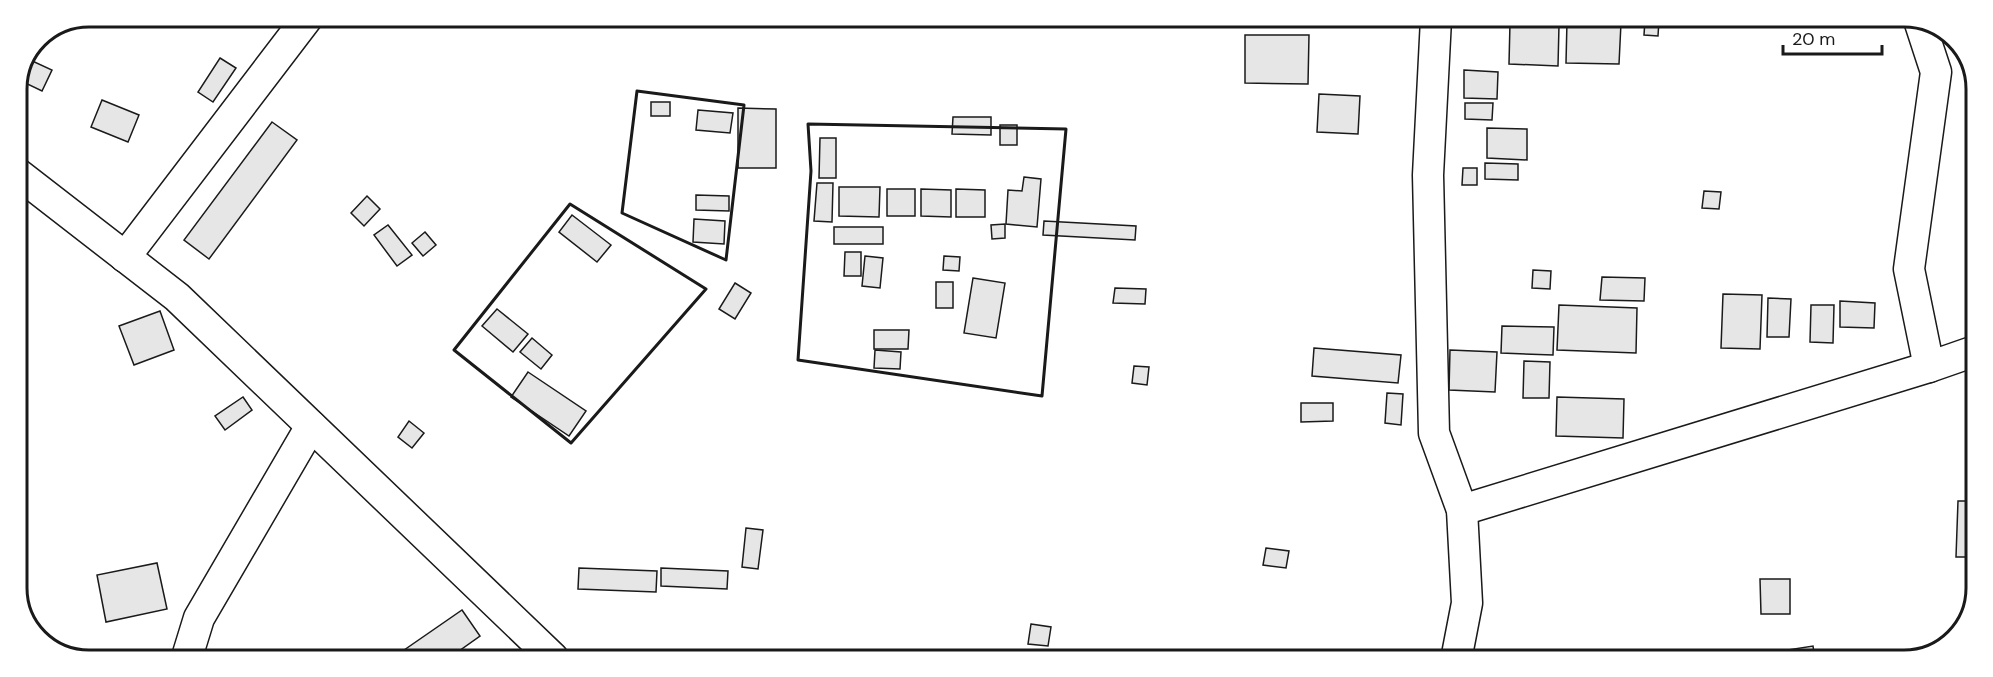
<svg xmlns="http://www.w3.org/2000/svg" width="1993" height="677" viewBox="0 0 1993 677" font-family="'DM Sans',sans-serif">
<rect width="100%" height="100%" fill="#fff"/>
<!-- building -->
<g fill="#e6e6e6" stroke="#1a1a1a" stroke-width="1.5">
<polygon points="1645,20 1659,20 1658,36 1644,35"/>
<polygon points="1567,21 1621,23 1619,64 1566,63"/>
<polygon points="1510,23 1559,25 1558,66 1509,64"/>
<polygon points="1245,35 1309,35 1308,84 1245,83"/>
<polygon points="220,58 236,68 213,102 198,92"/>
<polygon points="28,59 52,70 42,91 19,80"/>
<polygon points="1464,70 1498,72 1497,99 1464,98"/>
<polygon points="1319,94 1360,96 1358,134 1317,132"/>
<polygon points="102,100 139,115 128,142 91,127"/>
<rect x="651" y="102" width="19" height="14"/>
<polygon points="1465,103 1493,103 1492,120 1465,119"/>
<polygon points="738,108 776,109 776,168 738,168"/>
<polygon points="698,110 733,113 730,133 696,130"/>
<polygon points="953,117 991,117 991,135 952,134"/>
<polygon points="272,122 297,140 209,259 184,240"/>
<rect x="1000" y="125" width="17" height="20"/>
<polygon points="1487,128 1527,129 1527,160 1487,158"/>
<polygon points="820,138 836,138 836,178 819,178"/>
<polygon points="1485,163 1518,164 1518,180 1485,179"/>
<polygon points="1463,168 1477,168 1477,185 1462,185"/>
<polygon points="1024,177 1041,179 1037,227 1006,224 1008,190 1022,191"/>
<polygon points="817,183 833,183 832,222 814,221"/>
<polygon points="839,187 880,187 879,217 839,216"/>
<rect x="887" y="189" width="28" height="27"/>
<polygon points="921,189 951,190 951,217 921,216"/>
<polygon points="956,189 985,190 985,217 956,217"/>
<polygon points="1704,191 1721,192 1719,209 1702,208"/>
<polygon points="696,195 729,196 729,211 696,210"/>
<polygon points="367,196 380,209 364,226 351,213"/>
<polygon points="572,215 611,245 597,262 559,232"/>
<polygon points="694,219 725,221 724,244 693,242"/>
<polygon points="1044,221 1136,226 1135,240 1043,235"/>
<polygon points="1005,224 1005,238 992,239 991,225"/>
<polygon points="388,225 412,255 397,266 374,235"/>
<rect x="834" y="227" width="49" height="17"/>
<polygon points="425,232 436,245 423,256 412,243"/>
<polygon points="845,252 861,252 861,276 844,276"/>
<polygon points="865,256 883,258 880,288 862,286"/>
<polygon points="944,256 960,257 959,271 943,270"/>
<polygon points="1533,270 1551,271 1550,289 1532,288"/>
<polygon points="1602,277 1645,278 1644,301 1600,300"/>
<polygon points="973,278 1005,283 996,338 964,333"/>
<rect x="936" y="282" width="17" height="26"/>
<polygon points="735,283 751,293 735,319 719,309"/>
<polygon points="1115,288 1146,289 1145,304 1113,303"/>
<polygon points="1723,294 1762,295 1760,349 1721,348"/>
<polygon points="1768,298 1791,299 1789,337 1767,337"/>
<polygon points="1840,301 1875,303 1874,328 1840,327"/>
<polygon points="1559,305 1637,308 1636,353 1557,350"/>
<polygon points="1811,305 1834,305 1833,343 1810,342"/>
<polygon points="497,309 528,334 513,352 482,326"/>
<polygon points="160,311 174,350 134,365 119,326"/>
<polygon points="1502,326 1554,327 1553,355 1501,353"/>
<polygon points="874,330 909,330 908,349 874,349"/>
<polygon points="532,338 552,355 541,369 520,352"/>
<polygon points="1314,348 1401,355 1398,383 1312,376"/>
<polygon points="875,350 901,352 900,369 874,368"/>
<polygon points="1450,350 1497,352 1495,392 1449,390"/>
<polygon points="1524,361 1550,362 1549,398 1523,398"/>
<polygon points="1134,366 1149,367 1147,385 1132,383"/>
<polygon points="528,372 586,411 569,436 511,397"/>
<polygon points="1387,393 1403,394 1401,425 1385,423"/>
<polygon points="243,397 252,410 225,430 215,416"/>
<polygon points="1557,397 1624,399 1623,438 1556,436"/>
<polygon points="1301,403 1333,403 1333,421 1301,422"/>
<polygon points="409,421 424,433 412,448 398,437"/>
<polygon points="1958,501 1973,501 1973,557 1956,557"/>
<polygon points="746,528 763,530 758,569 742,567"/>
<polygon points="1266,548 1289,551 1286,568 1263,565"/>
<polygon points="157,563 167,609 106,622 97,575"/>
<polygon points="579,568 657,571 656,592 578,589"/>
<polygon points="661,568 728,571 727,589 661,586"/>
<polygon points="1760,579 1790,579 1790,614 1761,614"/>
<polygon points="462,610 480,636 449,658 394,657"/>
<polygon points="1031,624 1051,627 1048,646 1028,644"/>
<polygon points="1813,646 1815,660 1725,660"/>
</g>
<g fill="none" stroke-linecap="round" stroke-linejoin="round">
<defs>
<g id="minor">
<polyline points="1436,19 1428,175 1434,433 1462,510 1467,603 1456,660"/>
<polyline points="1919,20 1936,72 1909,269 1929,367"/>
<polyline points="17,173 177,297 553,658"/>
<polyline points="125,257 308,17"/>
<polyline points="1462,510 1929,367 1975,351"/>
<polyline points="187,657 199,618 311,426"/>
</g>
</defs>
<!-- minor casing -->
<use href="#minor" stroke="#1a1a1a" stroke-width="33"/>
<!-- minor -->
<use href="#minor" stroke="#fff" stroke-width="30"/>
<!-- wall -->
<g stroke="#1a1a1a" stroke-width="3">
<polygon points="637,91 744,105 726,260 622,213"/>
<polygon points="808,124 1066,129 1042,396 798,360 811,171"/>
<polygon points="570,204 706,289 571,443 454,350"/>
</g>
</g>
<!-- crop -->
<path d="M0 0H1993V677H0ZM89 27H1904A62 62 0 0 1 1966 89V588A62 62 0 0 1 1904 650H89A62 62 0 0 1 27 588V89A62 62 0 0 1 89 27Z" fill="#fff" fill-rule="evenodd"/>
<path fill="none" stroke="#1a1a1a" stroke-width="3" d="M89 27H1904A62 62 0 0 1 1966 89V588A62 62 0 0 1 1904 650H89A62 62 0 0 1 27 588V89A62 62 0 0 1 89 27Z"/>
<!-- scale -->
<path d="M1783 45v9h99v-9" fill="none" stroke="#1a1a1a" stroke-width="3"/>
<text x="1792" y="45" font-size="18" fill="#1a1a1a" stroke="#ffffff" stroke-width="4.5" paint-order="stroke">20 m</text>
</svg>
